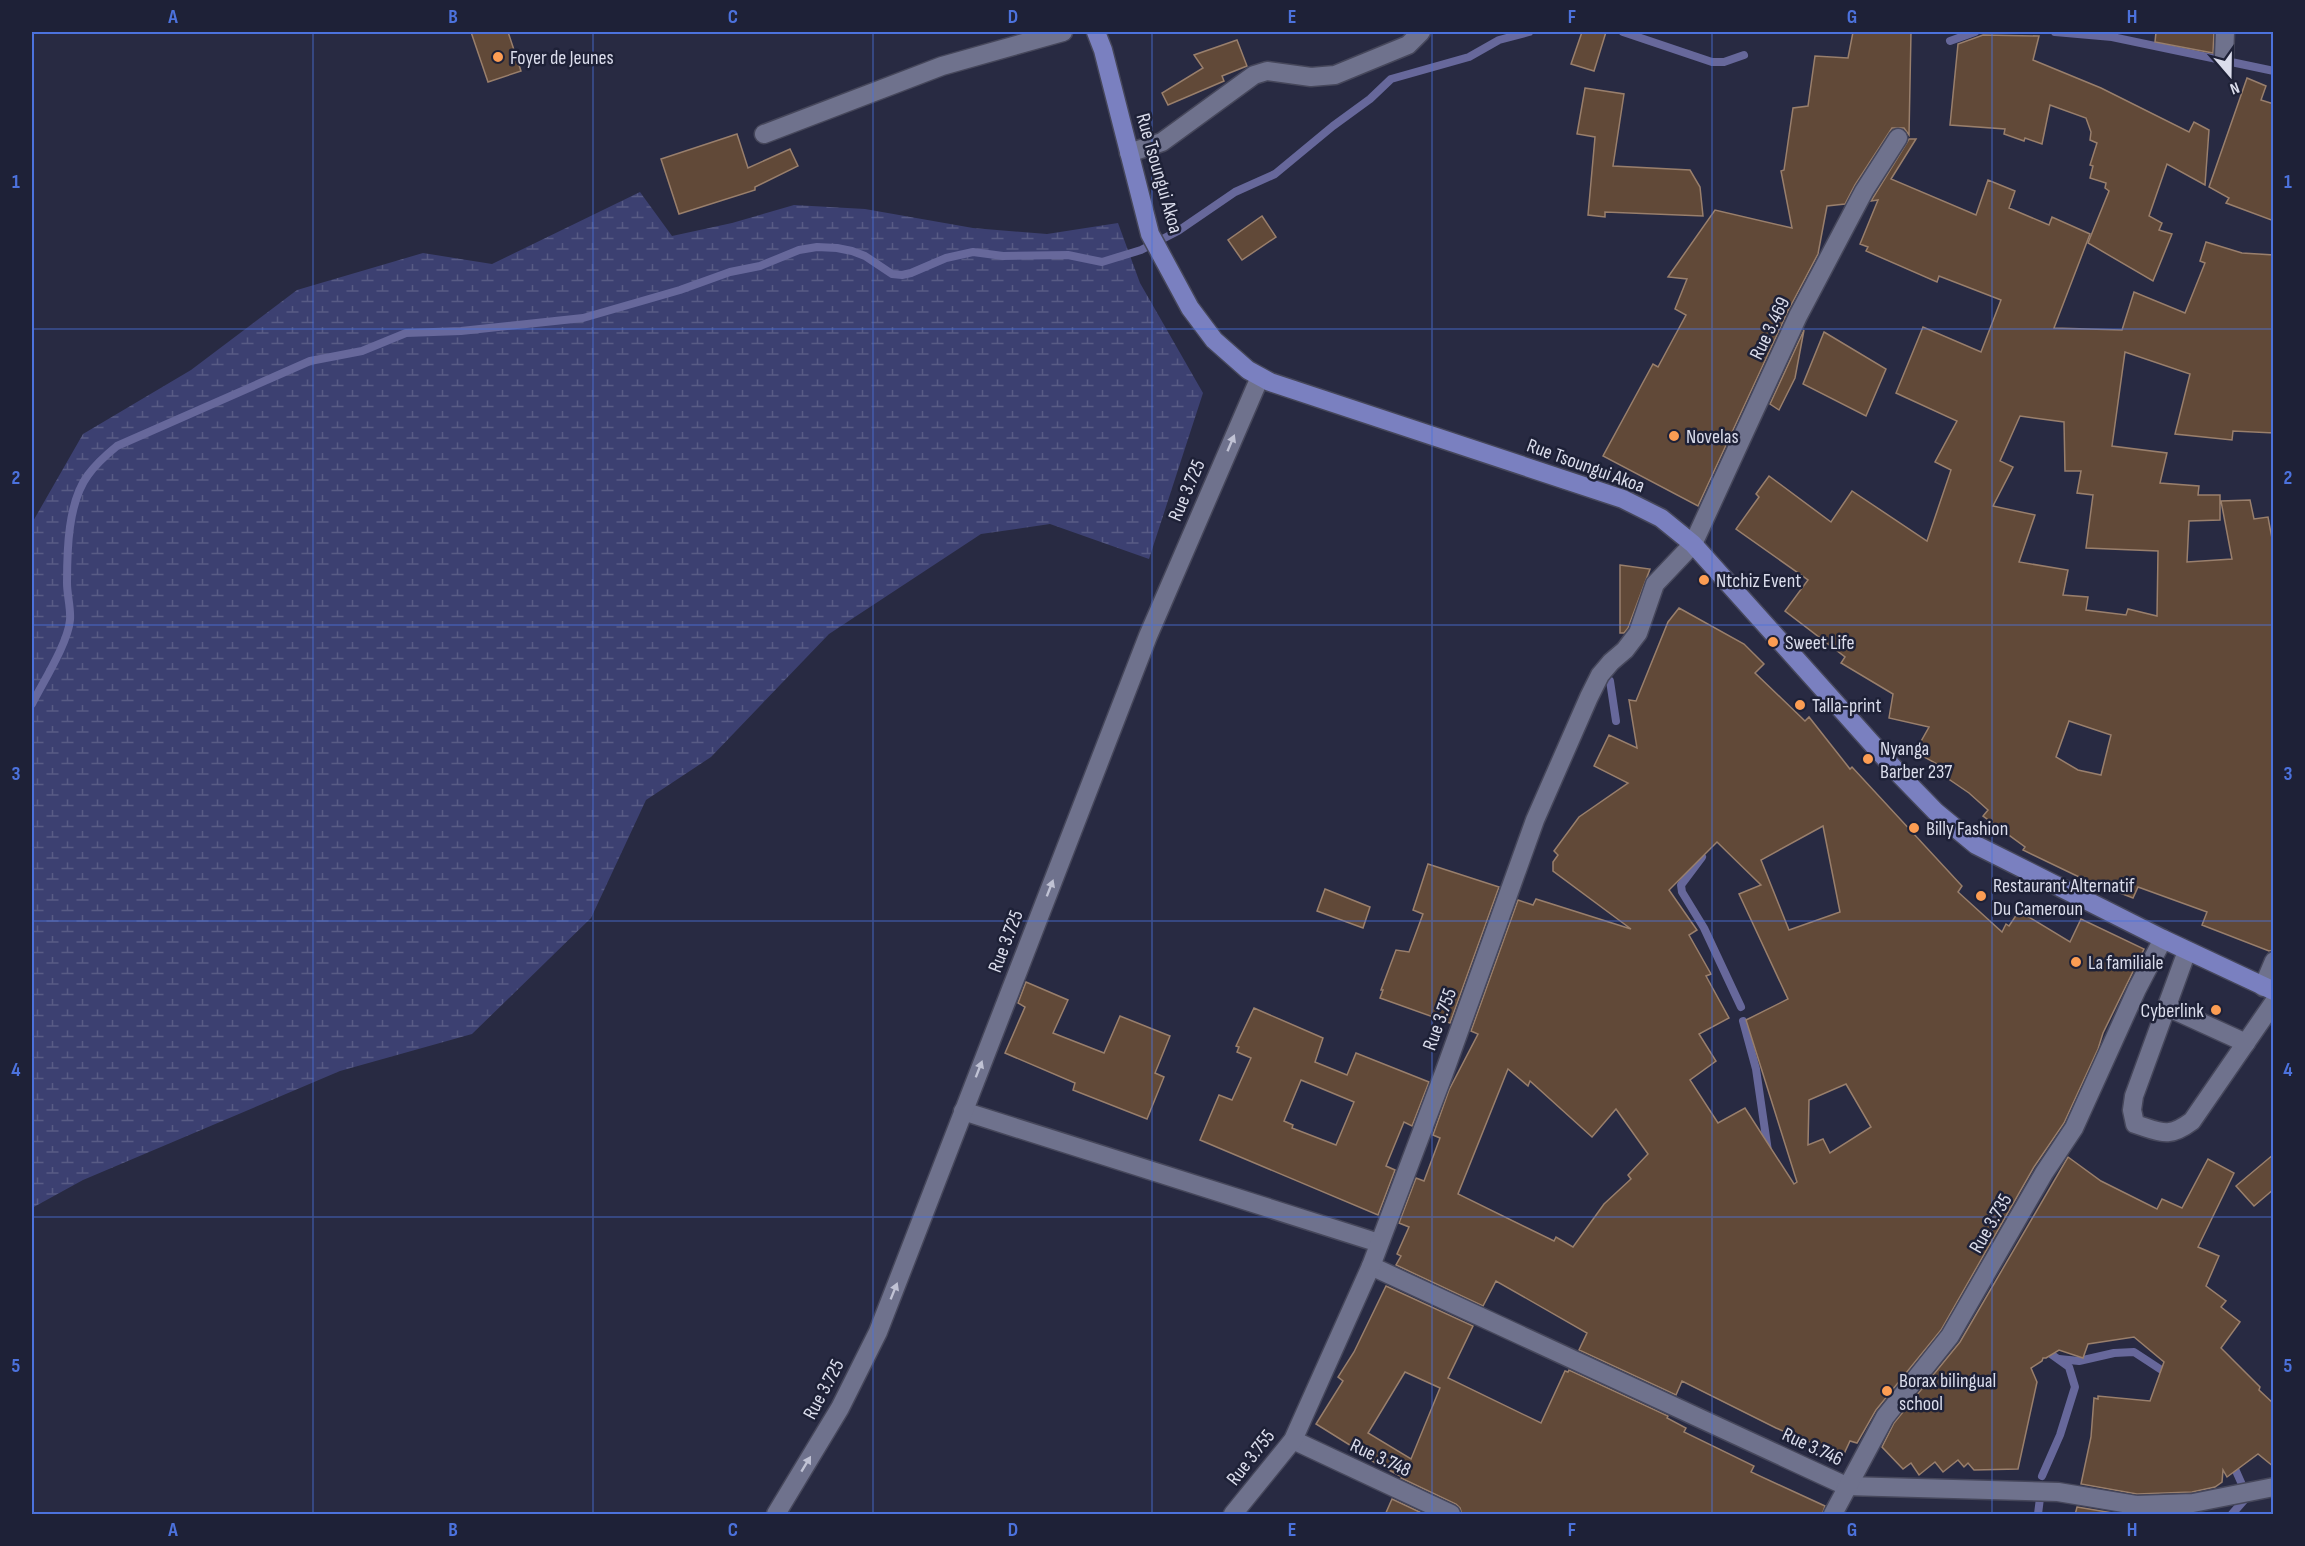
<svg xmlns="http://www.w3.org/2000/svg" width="2305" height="1546" viewBox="0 0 2305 1546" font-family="'Sofia Sans Condensed',sans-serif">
<defs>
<pattern id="wetland-marsh" width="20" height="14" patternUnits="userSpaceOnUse" patternTransform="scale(1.5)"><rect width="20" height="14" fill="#3c4071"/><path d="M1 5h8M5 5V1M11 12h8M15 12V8" fill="none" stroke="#585b85"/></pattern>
</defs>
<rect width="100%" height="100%" fill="#282a42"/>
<!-- wetland -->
<polygon fill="url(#wetland-marsh)" points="640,192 672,236 732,223 794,205 865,209 973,228 1047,234 1118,223 1140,283 1203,393 1149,559 1050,524 981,534 829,634 711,757 646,800 591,918 472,1034 340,1071 83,1180 32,1208 32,523 83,434 191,370 297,290 423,253 492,264"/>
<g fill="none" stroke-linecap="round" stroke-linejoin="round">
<!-- stream -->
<g stroke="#67689b" stroke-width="8">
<polyline points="1623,32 1712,62 1724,62 1744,55"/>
<polyline points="2055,32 2112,37 2274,71"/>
<polyline points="1950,41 1975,32"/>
<polyline points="1610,681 1616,721"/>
<path d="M32 704C43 682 68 643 70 620 71 608 67 595 67 583 67 550 68 502 88 475 96 464 106 455 117 446L310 361 362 351 406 333 461 331 583 318 680 290 730 272 760 266 799 250 817 247 837 248 852 251 865 256 892 274 902 275 911 273 946 258 973 252 1003 256 1068 255 1102 262 1141 250 1178 231 1235 192 1275 174 1333 126 1370 99 1391 79 1469 57 1499 40 1529 32"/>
<polyline points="1702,857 1681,885 1682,892 1704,928 1741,1007"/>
<polyline points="1743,1021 1756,1069 1768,1151"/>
<polyline points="2059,1359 2079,1361 2114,1353 2134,1352 2160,1369"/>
<polyline points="2232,1462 2244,1489"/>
<polyline points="2042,1476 2060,1435 2075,1387 2069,1367 2044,1349"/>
<polyline points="2038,1514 2040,1498"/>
<polyline points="2232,1514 2246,1498"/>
</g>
</g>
<!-- building -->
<g fill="#614938" stroke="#997f6c" stroke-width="1.5" fill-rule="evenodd">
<polygon points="471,32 508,32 521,71 488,82"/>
<polygon points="1582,32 1606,32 1594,71 1571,64"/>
<polygon points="1853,32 1911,32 1909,135 1904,128 1892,128 1855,185 1845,204 1827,206 1818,254 1788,311 1698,506 1603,456 1653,364 1658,367 1686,315 1675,309 1687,279 1668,277 1715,210 1792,228 1781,171 1784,170 1793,108 1808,106 1815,56 1848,58"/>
<polygon points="2156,32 2214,32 2213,53 2155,42"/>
<polygon points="1983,35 2039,36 2033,60 2101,88 2189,132 2194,122 2209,130 2205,185 2167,164 2149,216 2162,223 2159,230 2172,234 2153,281 2088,243 2109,191 2105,188 2106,183 2090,178 2093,166 2090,165 2097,143 2090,140 2091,132 2086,118 2050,105 2042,144 2025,138 2024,141 2004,134 2005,129 1950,125 1958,44"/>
<polygon points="1237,40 1247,66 1222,76 1224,81 1168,105 1162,93 1203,68 1194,55"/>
<polygon points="2247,78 2266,86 2261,100 2274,104 2274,221 2226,203 2229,198 2209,187"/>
<polygon points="1585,88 1624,94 1613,166 1690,170 1700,187 1703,216 1605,212 1605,217 1588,215 1595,137 1577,134"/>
<polygon points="737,134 748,168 790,149 798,166 755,187 755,190 679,214 661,159"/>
<path d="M1909 139H1916L1891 179 1976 215 1988 180 2015 191 2009 208 2049 225 2052 217 2090 234 2054 328 2122 330 2134 292 2185 313 2205 263 2200 261 2206 242 2242 253 2274 255V433L2233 431 2232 440 2175 434 2190 374 2125 352 2112 446 2167 453 2160 483 2199 486 2198 495H2220V520L2189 521 2187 562 2232 559 2221 501 2250 500 2254 519 2268 517 2274 549V950L2269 951 2202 925 2207 912 2138 887 2133 898 2077 876 2023 850 2025 847 1983 816 1988 810 1969 793 1934 769 1937 764 1915 752 1929 727 1889 718 1893 694 1841 663 1845 657 1785 611 1808 580 1736 529 1759 497 1756 494 1769 476 1831 522 1852 491 1927 541 1951 470 1935 462 1957 421 1896 393 1923 327 1981 352 2001 300 1939 276 1937 282 1866 251 1868 247 1860 244 1878 200 1871 201ZM2020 416 2064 422 2065 471H2081L2077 493 2093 495 2086 548 2158 551 2157 616 2128 609 2126 615 2086 610 2088 597 2063 595 2068 570 2019 562 2035 515 1993 506 2013 467 2000 461ZM2069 721 2111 735 2101 775 2078 770 2056 757Z"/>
<polygon points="1262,216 1276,237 1242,260 1228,240"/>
<polygon points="1804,330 1795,378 1779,410 1770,404"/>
<polygon points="1824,332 1886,369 1866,416 1803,384"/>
<polygon points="1620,565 1650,569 1628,628 1624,633 1620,633"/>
<path d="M1679 608 1744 644 1764 664 1755 673 1805 721 1809 717 1850 769 1852 767 1962 886 1958 892 2002 932 2006 924 2009 926 2019 911 2070 942 2081 919 2144 949 2103 1033 2098 1049 2064 1123 2034 1167 1941 1330 1876 1410 1857 1443 1850 1441 1843 1456 1776 1428 1682 1381 1676 1395 1579 1350 1587 1333 1496 1281 1483 1306 1396 1265 1401 1256 1397 1254 1409 1227 1399 1223 1416 1178 1424 1181 1440 1138 1433 1135 1449 1090 1478 1034 1471 1031 1518 900 1533 905 1536 899 1631 929 1553 871V862L1558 855 1554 851 1579 817 1628 783 1594 766 1609 735 1637 748 1629 700 1636 701 1668 622ZM1823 826 1840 912 1789 930 1761 860ZM1717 842 1761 885 1739 894 1788 999 1746 1020 1797 1182 1794 1184 1745 1108 1718 1123 1690 1080 1716 1061 1699 1034 1729 1018 1706 976 1711 974 1689 935 1697 930 1669 890ZM1508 1069 1528 1086 1530 1081 1592 1137 1616 1109 1648 1154 1628 1175 1631 1179 1604 1204 1573 1247 1556 1237 1554 1241 1458 1194ZM1846 1084 1871 1127 1830 1153 1823 1139 1808 1145 1809 1100Z"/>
<polygon points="1428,864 1499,887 1450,1023 1380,998 1383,990 1381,990 1396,950 1409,952 1423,914 1413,910"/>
<polygon points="1325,889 1370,907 1363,928 1317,911"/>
<polygon points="1026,982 1068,1000 1053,1033 1104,1053 1120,1016 1170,1036 1155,1073 1164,1077 1147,1119 1073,1090 1075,1083 1005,1053 1025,1007 1018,1003"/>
<path d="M1254 1008 1323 1038 1315 1062 1347 1075 1356 1053 1429 1082 1412 1126 1404 1122 1386 1166 1395 1170 1378 1215 1200 1140 1219 1095 1232 1100 1251 1058 1237 1052 1239 1047 1236 1046ZM1301 1080 1354 1102 1336 1145 1292 1128 1293 1125 1284 1121Z"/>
<polygon points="2274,1154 2274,1189 2254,1206 2236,1186"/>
<polygon points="2068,1157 2101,1181 2157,1209 2162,1199 2182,1208 2208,1159 2234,1173 2198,1247 2219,1256 2206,1286 2226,1301 2221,1307 2240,1322 2221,1348 2260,1387 2259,1390 2274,1404 2274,1467 2258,1454 2227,1477 2223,1470 2222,1482 2215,1487 2192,1492 2137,1494 2081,1484 2091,1437 2094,1398 2098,1399 2098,1396 2150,1401 2164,1362 2134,1337 2088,1344 2083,1358 2059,1350 2046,1358 2043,1358 2042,1361 2031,1368 2037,1382 2018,1469 1974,1470 1968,1463 1964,1467 1958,1460 1943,1472 1935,1462 1919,1475 1911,1463 1903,1469 1882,1447 1894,1423 1960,1342"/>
<path d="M1386 1286 1473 1326 1448 1378 1541 1423 1565 1371 1568 1372 1569 1370 1668 1416 1667 1418 1686 1428 1684 1432 1754 1466 1751 1472 1825 1506 1822 1515H1462L1460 1508 1456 1504 1401 1478 1402 1477 1359 1454 1361 1452 1316 1424 1343 1381 1338 1377 1354 1352ZM1405 1372 1440 1388 1411 1459 1368 1433Z"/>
<polygon points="1392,1499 1426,1515 1385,1515"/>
<polygon points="2077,1507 2125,1515 2075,1515"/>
</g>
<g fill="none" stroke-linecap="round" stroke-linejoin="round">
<defs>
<g id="minor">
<polyline points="2224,57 2225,32"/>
<polyline points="764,134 942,66 1063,32"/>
<polyline points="1129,153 1162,142 1254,75 1267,71 1311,77 1335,75 1408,45 1421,32"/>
<path d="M2187 951 2134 1096 2132 1110 2135 1124C2161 1132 2168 1139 2192 1121L2274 1002"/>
<polyline points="2263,987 2274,961"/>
<polyline points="2167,1007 2246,1043"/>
<polyline points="963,1111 1379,1243"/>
<polyline points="1371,1266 1846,1486 2058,1492 2136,1505 2193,1503 2274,1487"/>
<polyline points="1293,1440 1451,1514"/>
<polyline points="776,1514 840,1408 878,1332 1148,636 1260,377"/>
<polyline points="1233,1514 1293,1440 1371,1266 1444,1073 1535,820 1589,697 1600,675 1611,662 1625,650 1638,633 1655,584 1693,544 1798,316 1864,191 1898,138"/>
<polyline points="1833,1514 1885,1417 1950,1336 2044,1173 2074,1128 2137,989 2163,939"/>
</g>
<polyline id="major" points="1096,32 1103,50 1150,234 1190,308 1214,340 1248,370 1270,382 1623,499 1661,518 1693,544 1901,776 1936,812 1976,845 2163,939 2274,991"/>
</defs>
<!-- minor casing -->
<use href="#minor" stroke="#46475b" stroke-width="21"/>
<!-- major casing -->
<use href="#major" stroke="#46475b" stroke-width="21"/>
<!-- minor -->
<use href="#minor" stroke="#6f728d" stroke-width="18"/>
<!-- major -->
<use href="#major" stroke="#7a80c0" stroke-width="18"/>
</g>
<!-- one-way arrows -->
<defs><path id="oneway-solid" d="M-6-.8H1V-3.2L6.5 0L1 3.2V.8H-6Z" transform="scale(1.5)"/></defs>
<g fill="#c0c2d4">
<use href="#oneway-solid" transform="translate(1231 443) rotate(-67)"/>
<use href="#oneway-solid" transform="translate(1050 888) rotate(-69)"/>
<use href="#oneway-solid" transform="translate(979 1069) rotate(-69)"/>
<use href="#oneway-solid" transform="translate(894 1291) rotate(-68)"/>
<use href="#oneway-solid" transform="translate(806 1464) rotate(-59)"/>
</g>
<!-- grid -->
<path fill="none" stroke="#4c72dd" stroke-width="1.5" stroke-opacity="0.55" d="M313 32V1514M593 32V1514M873 32V1514M1152 32V1514M1432 32V1514M1712 32V1514M1992 32V1514M32 329H2274M32 625H2274M32 921H2274M32 1217H2274"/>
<!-- markers -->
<g fill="#fc9d53" stroke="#1e2137" stroke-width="2">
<circle cx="498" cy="57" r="6"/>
<circle cx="1674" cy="436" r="6"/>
<circle cx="1704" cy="580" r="6"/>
<circle cx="1773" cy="642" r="6"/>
<circle cx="1800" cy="705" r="6"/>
<circle cx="1868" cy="759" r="6"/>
<circle cx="1914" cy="828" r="6"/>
<circle cx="1981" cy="896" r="6"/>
<circle cx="2076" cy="962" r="6"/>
<circle cx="2216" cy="1010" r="6"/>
<circle cx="1887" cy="1391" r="6"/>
</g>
<g text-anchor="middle" stroke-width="5" stroke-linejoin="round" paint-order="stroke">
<!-- poi labels -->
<g font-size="20" fill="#dbddec" stroke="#1e2137" text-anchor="start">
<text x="510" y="64">Foyer de Jeunes</text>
<text x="1686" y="443">Novelas</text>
<text x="1716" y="587">Ntchiz Event</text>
<text x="1785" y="649">Sweet Life</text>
<text x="1812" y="712">Talla-print</text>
<text x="1880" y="755">Nyanga<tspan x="1880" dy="23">Barber 237</tspan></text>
<text x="1926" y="835">Billy Fashion</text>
<text x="1993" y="892">Restaurant Alternatif<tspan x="1993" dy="23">Du Cameroun</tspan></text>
<text x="2088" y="969">La familiale</text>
<text x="2204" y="1017" text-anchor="end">Cyberlink</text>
<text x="1899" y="1387">Borax bilingual<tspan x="1899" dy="23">school</tspan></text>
</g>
<!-- street labels -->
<g font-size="20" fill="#dbddec" stroke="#1e2137">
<text transform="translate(1160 173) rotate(74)" y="7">Rue Tsoungui Akoa</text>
<text transform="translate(1769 328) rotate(-64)" y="7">Rue 3.469</text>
<text transform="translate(1586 465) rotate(20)" y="7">Rue Tsoungui Akoa</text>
<text transform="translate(1186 490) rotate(-67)" y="7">Rue 3.725</text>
<text transform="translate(1005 941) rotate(-69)" y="7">Rue 3.725</text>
<text transform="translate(1439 1019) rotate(-70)" y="7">Rue 3.755</text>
<text transform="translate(1990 1223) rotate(-60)" y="7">Rue 3.735</text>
<text transform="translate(823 1389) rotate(-62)" y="7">Rue 3.725</text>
<text transform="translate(1813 1446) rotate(25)" y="7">Rue 3.746</text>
<text transform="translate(1250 1457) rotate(-52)" y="7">Rue 3.755</text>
<text transform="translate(1381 1457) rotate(25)" y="7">Rue 3.748</text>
</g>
</g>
<!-- border -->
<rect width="2305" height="1546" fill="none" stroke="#1e2137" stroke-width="66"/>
<!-- north arrow -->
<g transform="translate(2230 75) rotate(160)" stroke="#1e2137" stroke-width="4.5" paint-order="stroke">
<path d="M0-4.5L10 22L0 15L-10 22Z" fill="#dbddec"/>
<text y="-9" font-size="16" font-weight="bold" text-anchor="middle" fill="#dbddec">N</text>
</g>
<rect x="33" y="33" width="2239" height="1480" fill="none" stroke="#4c72dd" stroke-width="2"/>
<g font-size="20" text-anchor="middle" font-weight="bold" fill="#4c72dd">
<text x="173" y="23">A</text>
<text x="453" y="23">B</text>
<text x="733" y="23">C</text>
<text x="1013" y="23">D</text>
<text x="1292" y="23">E</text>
<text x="1572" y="23">F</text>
<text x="1852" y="23">G</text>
<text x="2132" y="23">H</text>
<text x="16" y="188">1</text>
<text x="2288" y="188">1</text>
<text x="16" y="484">2</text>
<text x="2288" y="484">2</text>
<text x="16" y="780">3</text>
<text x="2288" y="780">3</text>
<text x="16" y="1076">4</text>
<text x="2288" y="1076">4</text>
<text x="16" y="1372">5</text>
<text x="2288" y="1372">5</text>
<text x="173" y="1536">A</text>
<text x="453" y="1536">B</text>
<text x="733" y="1536">C</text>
<text x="1013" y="1536">D</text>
<text x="1292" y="1536">E</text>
<text x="1572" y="1536">F</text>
<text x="1852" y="1536">G</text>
<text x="2132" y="1536">H</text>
</g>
</svg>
